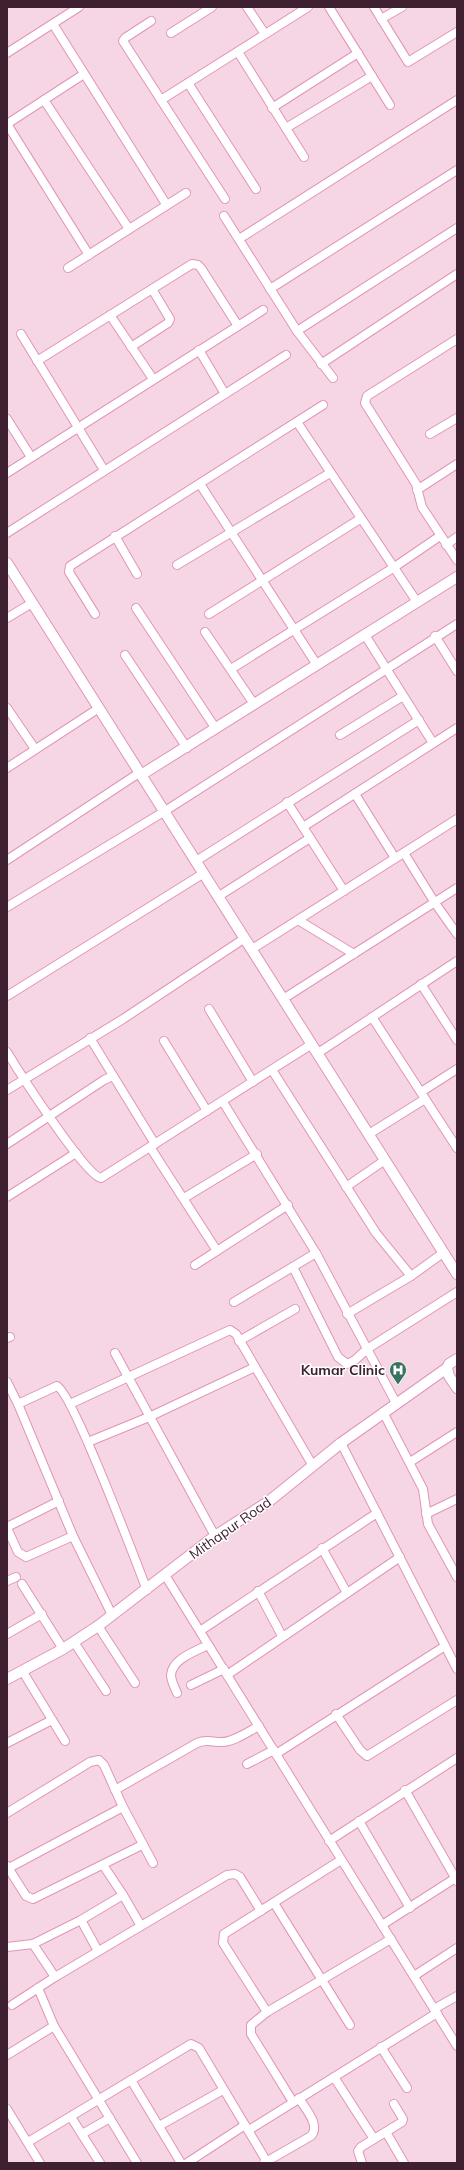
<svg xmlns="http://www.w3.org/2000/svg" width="464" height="2170" viewBox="0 0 464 2170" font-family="Mulish,sans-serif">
<rect width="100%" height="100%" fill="#f6d5e4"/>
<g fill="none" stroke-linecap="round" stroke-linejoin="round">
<defs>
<g id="minor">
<polyline points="247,7 265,34"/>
<polyline points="329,7 390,105"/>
<polyline points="374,7 408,62 457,32"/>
<polyline points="381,19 402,7"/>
<polyline points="151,21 125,38 123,41 161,100"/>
<polyline points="53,24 166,204"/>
<polyline points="171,33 212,7"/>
<polyline points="238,52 304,157"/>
<polyline points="7,53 79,7"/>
<polyline points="188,83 256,189"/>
<polyline points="44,100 129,229"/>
<polyline points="272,108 358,53"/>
<polyline points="7,124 89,255"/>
<polyline points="7,124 84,74"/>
<polyline points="286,128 372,76"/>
<polyline points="225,199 161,100 308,7"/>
<polyline points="224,216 297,331 333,378"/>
<polyline points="239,239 457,100"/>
<polyline points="68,268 186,193"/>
<polyline points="270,289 457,170"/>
<polyline points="110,315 153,379"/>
<polyline points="297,331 457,228"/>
<polyline points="21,334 104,470"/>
<polyline points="457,339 367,396 365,403 416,484 422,507 457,560"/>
<polyline points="131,347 168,323 170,319 152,289"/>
<polyline points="199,350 225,394"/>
<polyline points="37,361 192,264 198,265 201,268 238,326"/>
<polyline points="321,364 457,274"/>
<polyline points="7,419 31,457"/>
<polyline points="297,422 417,602"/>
<polyline points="430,434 457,418"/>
<polyline points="7,473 263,310"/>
<polyline points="200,484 317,665"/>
<polyline points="417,490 457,464"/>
<polyline points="7,533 286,355"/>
<polyline points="115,536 137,574"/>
<polyline points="446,545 457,537"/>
<polyline points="177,565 330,473"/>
<polyline points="136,608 216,729"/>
<polyline points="95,614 69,572 70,566 323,405"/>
<polyline points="209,614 360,519"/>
<polyline points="7,618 32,603"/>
<polyline points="205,632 254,704"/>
<polyline points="365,635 433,743"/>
<polyline points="435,636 457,671"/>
<polyline points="125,655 187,748"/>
<polyline points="231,669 393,568 440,536"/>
<polyline points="7,708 35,749"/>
<polyline points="340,735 403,696"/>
<polyline points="7,768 99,708"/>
<polyline points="355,794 395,858"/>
<polyline points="287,802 344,891"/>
<polyline points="303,827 457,728"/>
<polyline points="404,853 435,903 457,934"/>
<polyline points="7,860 139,773"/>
<polyline points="196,861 419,720"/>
<polyline points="219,896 310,838"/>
<polyline points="7,907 165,811 457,624"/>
<polyline points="298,920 354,954"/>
<polyline points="252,949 457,819"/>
<polyline points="421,984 457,1040"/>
<polyline points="7,996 204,873"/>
<polyline points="283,999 457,888"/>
<polyline points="209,1009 253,1082"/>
<polyline points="372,1017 457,1148"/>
<polyline points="90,1038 155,1144"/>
<polyline points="164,1041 207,1111"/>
<path d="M7 1052C19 1072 85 1175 101 1178L312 1044"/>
<polyline points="318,1053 457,961"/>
<polyline points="272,1070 376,1233 411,1276"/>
<polyline points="7,1090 123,1019 245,938"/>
<polyline points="421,1092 457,1069"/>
<polyline points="223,1102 316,1253 396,1403"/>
<polyline points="369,1134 425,1099"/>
<polyline points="7,1144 104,1080 113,1076"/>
<polyline points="150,1147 217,1251"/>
<polyline points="346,1187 385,1160"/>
<polyline points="7,1197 76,1153"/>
<polyline points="184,1198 257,1154"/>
<polyline points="195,1265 288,1205"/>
<polyline points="293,1267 338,1357 347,1364 355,1360 367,1349 457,1292"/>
<polyline points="234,1302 316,1253"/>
<polyline points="347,1314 411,1276 443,1253"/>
<polyline points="7,1338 10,1337"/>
<polyline points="239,1341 295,1309"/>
<polyline points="115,1353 215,1536"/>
<polyline points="7,1382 18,1404 73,1536 112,1615"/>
<path d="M18 1404 57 1386C73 1394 136 1562 147 1590"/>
<polyline points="70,1404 230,1330 236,1334 313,1466"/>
<polyline points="383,1412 423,1489 428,1524 457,1577"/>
<polyline points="88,1442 149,1417 255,1367"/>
<polyline points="341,1443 457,1669"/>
<polyline points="410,1462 457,1432"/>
<polyline points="426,1514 457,1499"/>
<polyline points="7,1527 59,1501"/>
<polyline points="7,1528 18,1552 26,1557 73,1536"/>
<polyline points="322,1548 347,1593"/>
<polyline points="165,1575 457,2046"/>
<polyline points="7,1581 16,1577"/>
<polyline points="22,1584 63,1649"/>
<polyline points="258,1591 282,1636"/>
<polyline points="98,1626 135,1683"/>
<polyline points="200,1631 377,1513"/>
<polyline points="7,1634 42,1614"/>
<polyline points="74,1642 106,1691"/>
<polyline points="23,1672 65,1741"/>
<polyline points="227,1675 400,1557"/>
<polyline points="191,1685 224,1669"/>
<path d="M177 1693C175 1688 171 1681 171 1675 172 1659 196 1651 208 1645"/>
<polyline points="336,1714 360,1750 367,1756 457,1700"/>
<polyline points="7,1743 52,1720"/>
<polyline points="276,1754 445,1646"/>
<polyline points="247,1764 274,1750"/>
<path d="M115 1790 197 1743C206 1739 212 1742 222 1742 234 1742 249 1731 259 1726"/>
<polyline points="405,1790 457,1881"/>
<polyline points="7,1813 90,1762 99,1760 104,1765 123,1807 153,1863"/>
<polyline points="359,1821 410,1908"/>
<polyline points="329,1841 457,1758"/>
<polyline points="103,1865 123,1895"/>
<polyline points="7,1866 26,1896 33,1899 142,1845"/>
<polyline points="7,1869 123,1807"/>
<polyline points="274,1903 350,2025"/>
<polyline points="81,1920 98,1951"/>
<polyline points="382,1925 457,1877"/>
<polyline points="33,1944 55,1977"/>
<polyline points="7,1947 33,1944 81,1920 123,1895 141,1926"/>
<polyline points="414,1976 457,1948"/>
<polyline points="38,1988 54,2026 137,2163"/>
<polyline points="12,2005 55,1977 227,1875 235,1874 240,1877 261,1911"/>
<polyline points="434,2009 457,1996"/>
<polyline points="267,2012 223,1943 224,1934 341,1860"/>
<polyline points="381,2047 407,2088"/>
<polyline points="7,2055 54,2026"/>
<polyline points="334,2077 374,2139"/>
<polyline points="131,2080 181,2163"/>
<polyline points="293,2102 251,2034 251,2025 267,2012 391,1939"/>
<polyline points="7,2109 40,2163"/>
<polyline points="71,2117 100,2163"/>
<polyline points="159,2126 223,2090"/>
<polyline points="249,2130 437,2013"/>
<polyline points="386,2132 404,2163"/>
<polyline points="82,2134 110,2118"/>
<polyline points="28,2142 191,2044 199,2048 267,2162"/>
<polyline points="187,2163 245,2125"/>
<path d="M264 2163 311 2136C321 2125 305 2109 299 2098"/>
<polyline points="362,2163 358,2151 361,2147 402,2122 403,2119 394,2104"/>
</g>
<g id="tertiary">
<polyline points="7,563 457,1274"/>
<polyline points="141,775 457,577"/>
<polyline points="457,1359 449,1364 447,1368 449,1376 457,1388"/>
<polyline points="7,1679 63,1649 98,1626 215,1536 268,1502 341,1443 447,1368"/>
</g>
</defs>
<!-- minor casing -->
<use href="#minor" stroke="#e294bc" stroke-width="10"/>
<!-- tertiary casing -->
<use href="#tertiary" stroke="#e294bc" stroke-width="12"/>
<!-- minor -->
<use href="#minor" stroke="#fff" stroke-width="8"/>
<!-- tertiary -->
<use href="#tertiary" stroke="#fff" stroke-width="10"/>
</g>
<!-- icons -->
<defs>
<symbol id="hospital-pin" viewBox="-11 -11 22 30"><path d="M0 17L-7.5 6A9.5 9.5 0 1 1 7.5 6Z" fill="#37735e" stroke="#fff"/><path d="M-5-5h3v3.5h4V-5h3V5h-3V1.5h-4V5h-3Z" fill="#fff"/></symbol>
</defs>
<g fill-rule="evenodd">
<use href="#hospital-pin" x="388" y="1360" width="20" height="27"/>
</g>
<g text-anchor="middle" stroke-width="3" stroke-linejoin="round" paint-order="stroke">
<!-- poi labels -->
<g font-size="14" font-weight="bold" fill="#3f2030" stroke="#fff" text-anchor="end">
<text x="385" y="1375">Kumar Clinic</text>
</g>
<!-- street labels -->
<g font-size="14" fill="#3f2030" stroke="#fff">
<text transform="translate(230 1528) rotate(-35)" y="5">Mithapur Road</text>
</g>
</g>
<!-- border -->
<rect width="464" height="2170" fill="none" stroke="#3f2030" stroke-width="16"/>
</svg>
